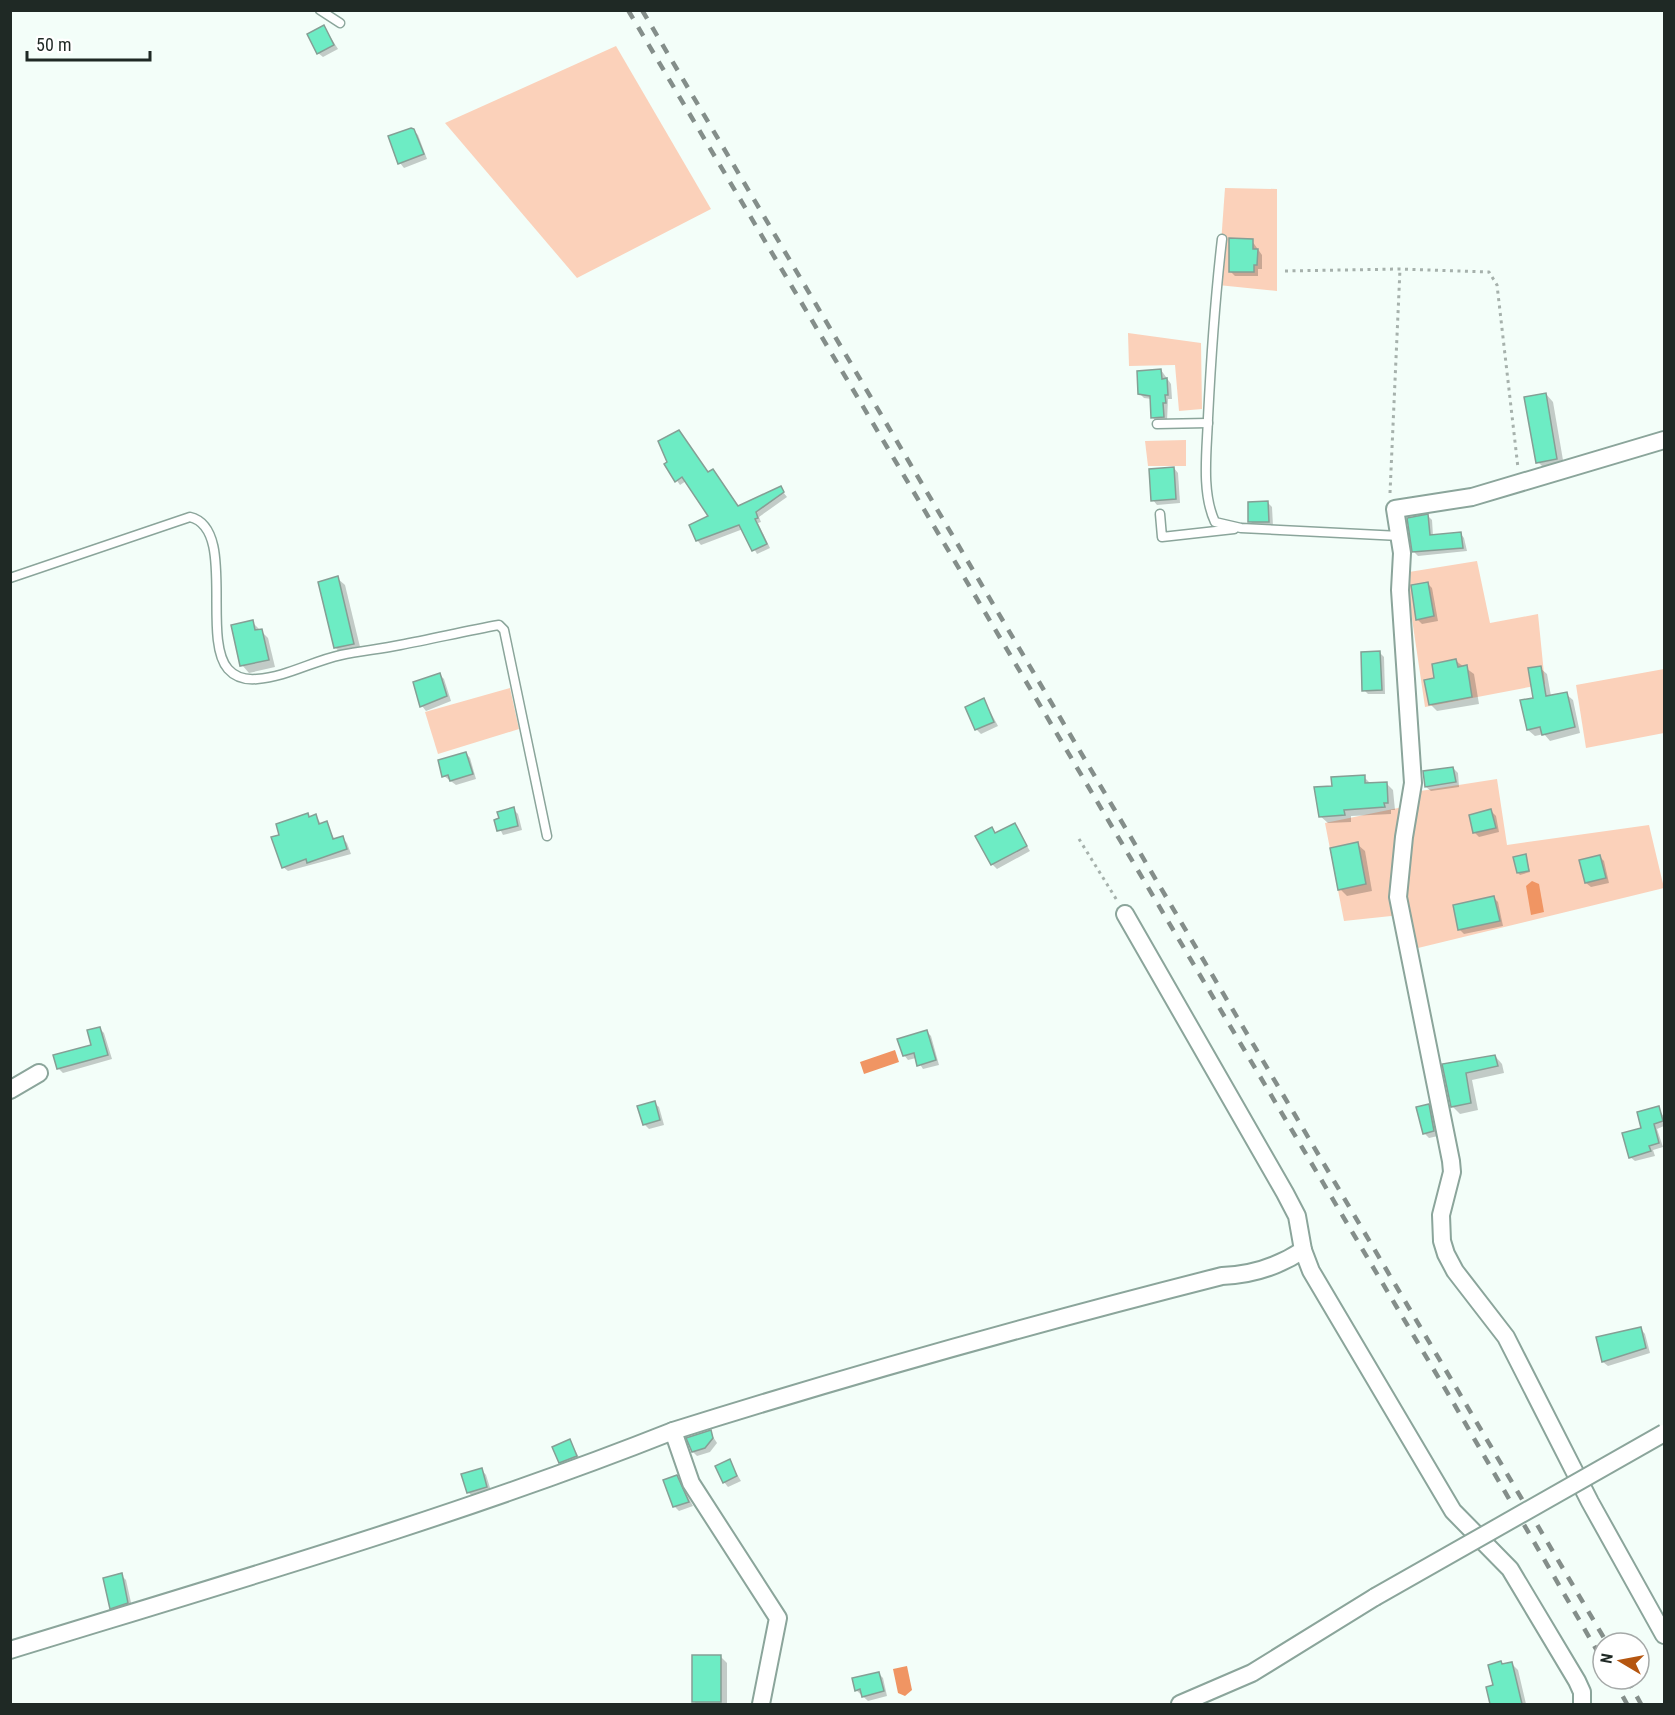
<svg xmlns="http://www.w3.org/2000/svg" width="1675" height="1715" viewBox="0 0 1675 1715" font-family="'Roboto Condensed',sans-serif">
<rect width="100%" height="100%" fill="#f3fef9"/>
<!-- green -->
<g fill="#fbd1ba">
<polygon points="616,46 711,209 577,278 445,123"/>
<polygon points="1225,188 1277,189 1277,291 1218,285"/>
<polygon points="1128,333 1201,343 1202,409 1179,411 1175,365 1129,366"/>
<polygon points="1186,440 1186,466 1148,466 1145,441"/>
<polygon points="1477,561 1490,623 1538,614 1545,684 1425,707 1407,585 1409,572"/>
<polygon points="1664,669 1664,733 1586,748 1576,685"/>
<polygon points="510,688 519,729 438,754 425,712"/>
<polygon points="1497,779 1507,845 1649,825 1664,888 1418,948 1410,914 1344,921 1325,823 1403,807 1401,794"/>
</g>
<!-- water -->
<g fill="#f09563">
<polygon points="1532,881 1539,884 1544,912 1531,915 1526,886"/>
<polygon points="895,1050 899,1062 864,1074 860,1062"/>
<polygon points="907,1666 912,1690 905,1696 898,1693 893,1669"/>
</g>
<!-- shadow -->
<g fill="#0003">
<polygon points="324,27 338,49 323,57 318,53"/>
<polygon points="413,130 418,135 427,159 404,168 400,163"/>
<polygon points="1252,241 1262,255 1262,269 1258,269 1258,276 1235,276 1230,271"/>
<polygon points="1161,370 1171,384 1172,399 1168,399 1167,421 1157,422 1153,418 1152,399 1144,398 1140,394"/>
<polygon points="1546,394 1553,402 1564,466 1545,469 1538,462"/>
<polygon points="666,465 717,475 739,507 780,488 787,497 759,517 761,522 758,523 770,548 757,554 743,529 701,545 697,540 710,516 686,481 680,485"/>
<polygon points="1174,468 1178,473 1180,503 1157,505 1153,500"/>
<polygon points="1268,503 1272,507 1273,526 1255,526 1250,521"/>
<polygon points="1428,516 1432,520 1433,536 1460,533 1464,538 1467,551 1418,556 1414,552"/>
<polygon points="337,578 345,585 361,651 342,655 335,647"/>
<polygon points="1427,583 1432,588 1438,621 1422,624 1417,619"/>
<polygon points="252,622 268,638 275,667 249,673 242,665"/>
<polygon points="1380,653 1384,657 1385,694 1368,694 1364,690"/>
<polygon points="1456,661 1474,674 1479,704 1437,711 1430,704 1436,679"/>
<polygon points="1540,668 1547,674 1551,696 1566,694 1573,700 1580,733 1550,741 1544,734 1535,736 1528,730"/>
<polygon points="440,675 444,679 451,701 426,711 422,706"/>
<polygon points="984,700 998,726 981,734 976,729"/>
<polygon points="466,753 470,758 476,779 456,785 444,776"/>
<polygon points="1453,768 1458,773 1459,787 1431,791 1426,787"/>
<polygon points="1364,777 1371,784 1386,783 1393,790 1395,810 1391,810 1391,814 1351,816 1351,822 1328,823 1320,816 1333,787"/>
<polygon points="513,809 518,814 522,830 503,835 496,821"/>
<polygon points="1491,811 1496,816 1499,832 1479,837 1474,832"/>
<polygon points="307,815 310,818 316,816 321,824 326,823 335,840 342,838 347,843 351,854 288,871 283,867 281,836"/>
<polygon points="1014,825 1030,851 997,869 992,864 992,829 997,834"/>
<polygon points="1357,844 1365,851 1372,891 1347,896 1340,889"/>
<polygon points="1526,856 1530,872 1520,875 1518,873"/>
<polygon points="1599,856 1604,861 1609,883 1591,887 1586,883"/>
<polygon points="1494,898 1498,902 1503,926 1464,934 1459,929"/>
<polygon points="100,1029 104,1033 112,1059 63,1073 58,1068 93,1046"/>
<polygon points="927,1032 931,1036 939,1065 923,1069 916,1058 908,1060 904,1055"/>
<polygon points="1495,1056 1502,1064 1504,1073 1472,1080 1478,1110 1460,1114 1452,1106 1444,1066"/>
<polygon points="654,1103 659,1107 664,1125 649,1129 644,1124"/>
<polygon points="1428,1105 1433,1110 1438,1136 1429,1138 1424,1133"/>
<polygon points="1658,1108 1664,1117 1664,1126 1657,1129 1663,1147 1653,1150 1655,1156 1635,1161 1630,1157 1643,1129"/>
<polygon points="1641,1329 1645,1334 1650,1353 1608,1366 1603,1362"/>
<polygon points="710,1432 717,1443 710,1452 697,1456 693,1452"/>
<polygon points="570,1441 581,1461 564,1467 560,1462"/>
<polygon points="729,1461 741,1481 728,1487 724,1482"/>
<polygon points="482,1470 486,1475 491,1491 473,1497 468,1492"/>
<polygon points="677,1477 693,1506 679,1511 675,1507 665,1481"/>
<polygon points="121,1575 126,1580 132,1607 115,1612 111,1608"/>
<polygon points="720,1656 727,1663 727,1704 697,1704 693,1701"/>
<polygon points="1511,1663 1518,1670 1526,1704 1492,1704 1488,1688 1495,1687"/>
<polygon points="878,1673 883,1678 887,1696 868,1701 856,1690"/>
</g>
<!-- building -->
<g fill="#6decc4" stroke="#859f95" stroke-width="1.5">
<polygon points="324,25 334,45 317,54 307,34"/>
<polygon points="411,128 414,129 424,154 398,164 388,136"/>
<polygon points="1229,238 1253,239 1253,249 1258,249 1257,265 1254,265 1254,272 1229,272"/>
<polygon points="1161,369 1162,379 1167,378 1168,395 1165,395 1166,403 1163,403 1164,417 1151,418 1150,396 1138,394 1137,371"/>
<polygon points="1546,393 1557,459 1536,463 1524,397"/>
<polygon points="679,430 708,472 713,469 738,506 781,486 784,492 756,512 758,518 755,519 767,544 752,551 739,525 696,541 689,525 708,516 682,477 675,482 664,464 667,462 658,441"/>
<polygon points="1174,467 1176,499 1151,501 1149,469"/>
<polygon points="1268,501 1269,522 1248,522 1248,502"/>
<polygon points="1428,514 1430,535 1461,532 1463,548 1412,552 1407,518"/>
<polygon points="338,576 354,644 334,648 318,582"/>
<polygon points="1428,582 1434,616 1416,620 1411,585"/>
<polygon points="253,620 255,630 262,629 269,660 240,666 231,625"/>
<polygon points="1380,651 1382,690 1362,691 1361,652"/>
<polygon points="1456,659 1458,667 1467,665 1472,697 1429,705 1424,680 1434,678 1432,664"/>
<polygon points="1541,666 1546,696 1567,692 1575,727 1542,735 1540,727 1527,730 1520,700 1533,698 1528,668"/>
<polygon points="440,673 447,696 420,707 413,682"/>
<polygon points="984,698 994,722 975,730 965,707"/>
<polygon points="466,752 473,774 450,781 448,775 442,777 438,760"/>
<polygon points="1453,767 1456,782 1425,787 1423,771"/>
<polygon points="1365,775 1365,783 1387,782 1388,803 1384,803 1385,807 1344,810 1345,815 1319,817 1314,787 1332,786 1331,777"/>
<polygon points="514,807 518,826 497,831 494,820 499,818 497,812"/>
<polygon points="1491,809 1496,828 1473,833 1469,815"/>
<polygon points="308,813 309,817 316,814 319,824 327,821 333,839 343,836 347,849 307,863 306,859 282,868 271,837 279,835 276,824"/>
<polygon points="1015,823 1027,846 991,865 975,836 992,827 995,833"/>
<polygon points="1358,842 1366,884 1338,890 1330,848"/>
<polygon points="1526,854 1529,871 1517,873 1513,857"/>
<polygon points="1600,855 1606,878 1585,883 1579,860"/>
<polygon points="1494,896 1500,921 1458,930 1453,905"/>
<polygon points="100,1027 108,1055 57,1069 53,1055 91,1045 87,1030"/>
<polygon points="927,1030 936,1060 917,1066 914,1053 903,1056 897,1039"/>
<polygon points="1495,1055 1498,1066 1466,1073 1471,1103 1451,1107 1442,1064"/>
<polygon points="655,1101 660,1120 643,1125 637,1106"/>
<polygon points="1429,1104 1434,1131 1423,1134 1416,1107"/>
<polygon points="1659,1106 1663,1121 1654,1124 1659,1143 1649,1146 1651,1151 1629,1158 1622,1133 1641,1128 1637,1112"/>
<polygon points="1641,1327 1646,1348 1602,1362 1596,1337"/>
<polygon points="711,1430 713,1438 705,1448 692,1452 686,1438"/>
<polygon points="570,1439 577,1456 559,1463 552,1447"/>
<polygon points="730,1459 737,1476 723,1483 715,1466"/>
<polygon points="482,1468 487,1487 467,1493 461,1474"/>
<polygon points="677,1475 689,1502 673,1507 663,1480"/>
<polygon points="122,1573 128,1603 110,1609 103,1578"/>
<rect x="692" y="1655" width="29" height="47"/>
<polygon points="1501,1661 1502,1664 1512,1662 1522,1704 1490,1704 1486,1687 1493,1685 1488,1665"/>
<polygon points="879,1672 884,1691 862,1697 860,1689 855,1691 852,1678"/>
</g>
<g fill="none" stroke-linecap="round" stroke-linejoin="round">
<defs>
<g id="service">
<polyline points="320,10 340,23"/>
<path d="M1222 239C1215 299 1211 358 1208 418 1207 450 1201 492 1215 522L1241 528 1400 536"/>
<polyline points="1157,424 1208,423"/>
<polyline points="1160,514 1162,537 1234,529"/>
<path d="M10 578 190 517C237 528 201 638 228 669 235 677 246 680 257 679 286 677 313 661 341 655 360 651 380 649 400 645 433 639 465 631 499 625L504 630 547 836"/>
</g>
<g id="minor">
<polyline points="1664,440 1472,497 1395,509 1402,553 1400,590 1413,783 1404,837 1398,897 1451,1161 1452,1172 1441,1215 1442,1241 1446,1254 1455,1271 1506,1337 1590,1502 1664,1635"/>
<polyline points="10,1090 39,1073"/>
<polyline points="1303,1250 1311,1271 1453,1511 1510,1569 1577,1681 1582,1692 1582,1704"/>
<path d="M673 1431C854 1374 1037 1323 1222 1276 1251 1275 1279 1266 1303 1250L1297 1216 1285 1193 1125 914"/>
<path d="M10 1650C231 1582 459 1516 673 1431L691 1483 778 1618 761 1704"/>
<polyline points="1180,1704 1252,1673 1375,1597"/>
</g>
</defs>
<!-- service casing -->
<use href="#service" stroke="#8ba59b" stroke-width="11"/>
<!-- minor casing -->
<use href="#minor" stroke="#8ba59b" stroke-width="20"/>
<!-- path -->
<g stroke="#a6b1ac" stroke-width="3" stroke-dasharray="3 4.5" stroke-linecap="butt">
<polyline points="1285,271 1400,269 1489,272 1497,285 1518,468"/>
<polyline points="1390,493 1400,269"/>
<polyline points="1079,839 1118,902"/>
</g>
<!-- service -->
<use href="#service" stroke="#fff" stroke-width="8"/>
<!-- minor -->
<use href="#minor" stroke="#fff" stroke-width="16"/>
<!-- rail -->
<g stroke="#848e8a" stroke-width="4.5" stroke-dasharray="10 10" stroke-linecap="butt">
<polyline points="628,10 1450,1397 1603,1661"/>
<polyline points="642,10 1607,1643"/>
<polyline points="1613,1679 1627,1704"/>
<polyline points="1627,1679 1641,1704"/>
</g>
<defs>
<polyline id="minor-bridge" points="1375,1597 1664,1433"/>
</defs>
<!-- minor-bridge casing -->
<use href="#minor-bridge" stroke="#8ba59b" stroke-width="20" stroke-linecap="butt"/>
<!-- minor-bridge -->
<use href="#minor-bridge" stroke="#fff" stroke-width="16"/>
</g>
<!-- border -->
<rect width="1675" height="1715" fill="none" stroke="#1f2925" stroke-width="24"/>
<!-- north arrow -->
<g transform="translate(1621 1661) rotate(280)"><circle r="28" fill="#ffffff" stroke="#a5a9a8" stroke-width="1.5"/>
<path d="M0-4.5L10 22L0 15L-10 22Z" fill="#b55610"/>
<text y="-9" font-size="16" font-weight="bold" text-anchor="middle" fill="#1f2925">N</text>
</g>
<!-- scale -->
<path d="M27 51v9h123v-9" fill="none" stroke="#1f2925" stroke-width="3"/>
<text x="36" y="51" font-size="18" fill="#1f2925" stroke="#ffffff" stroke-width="4.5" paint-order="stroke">50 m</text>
</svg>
